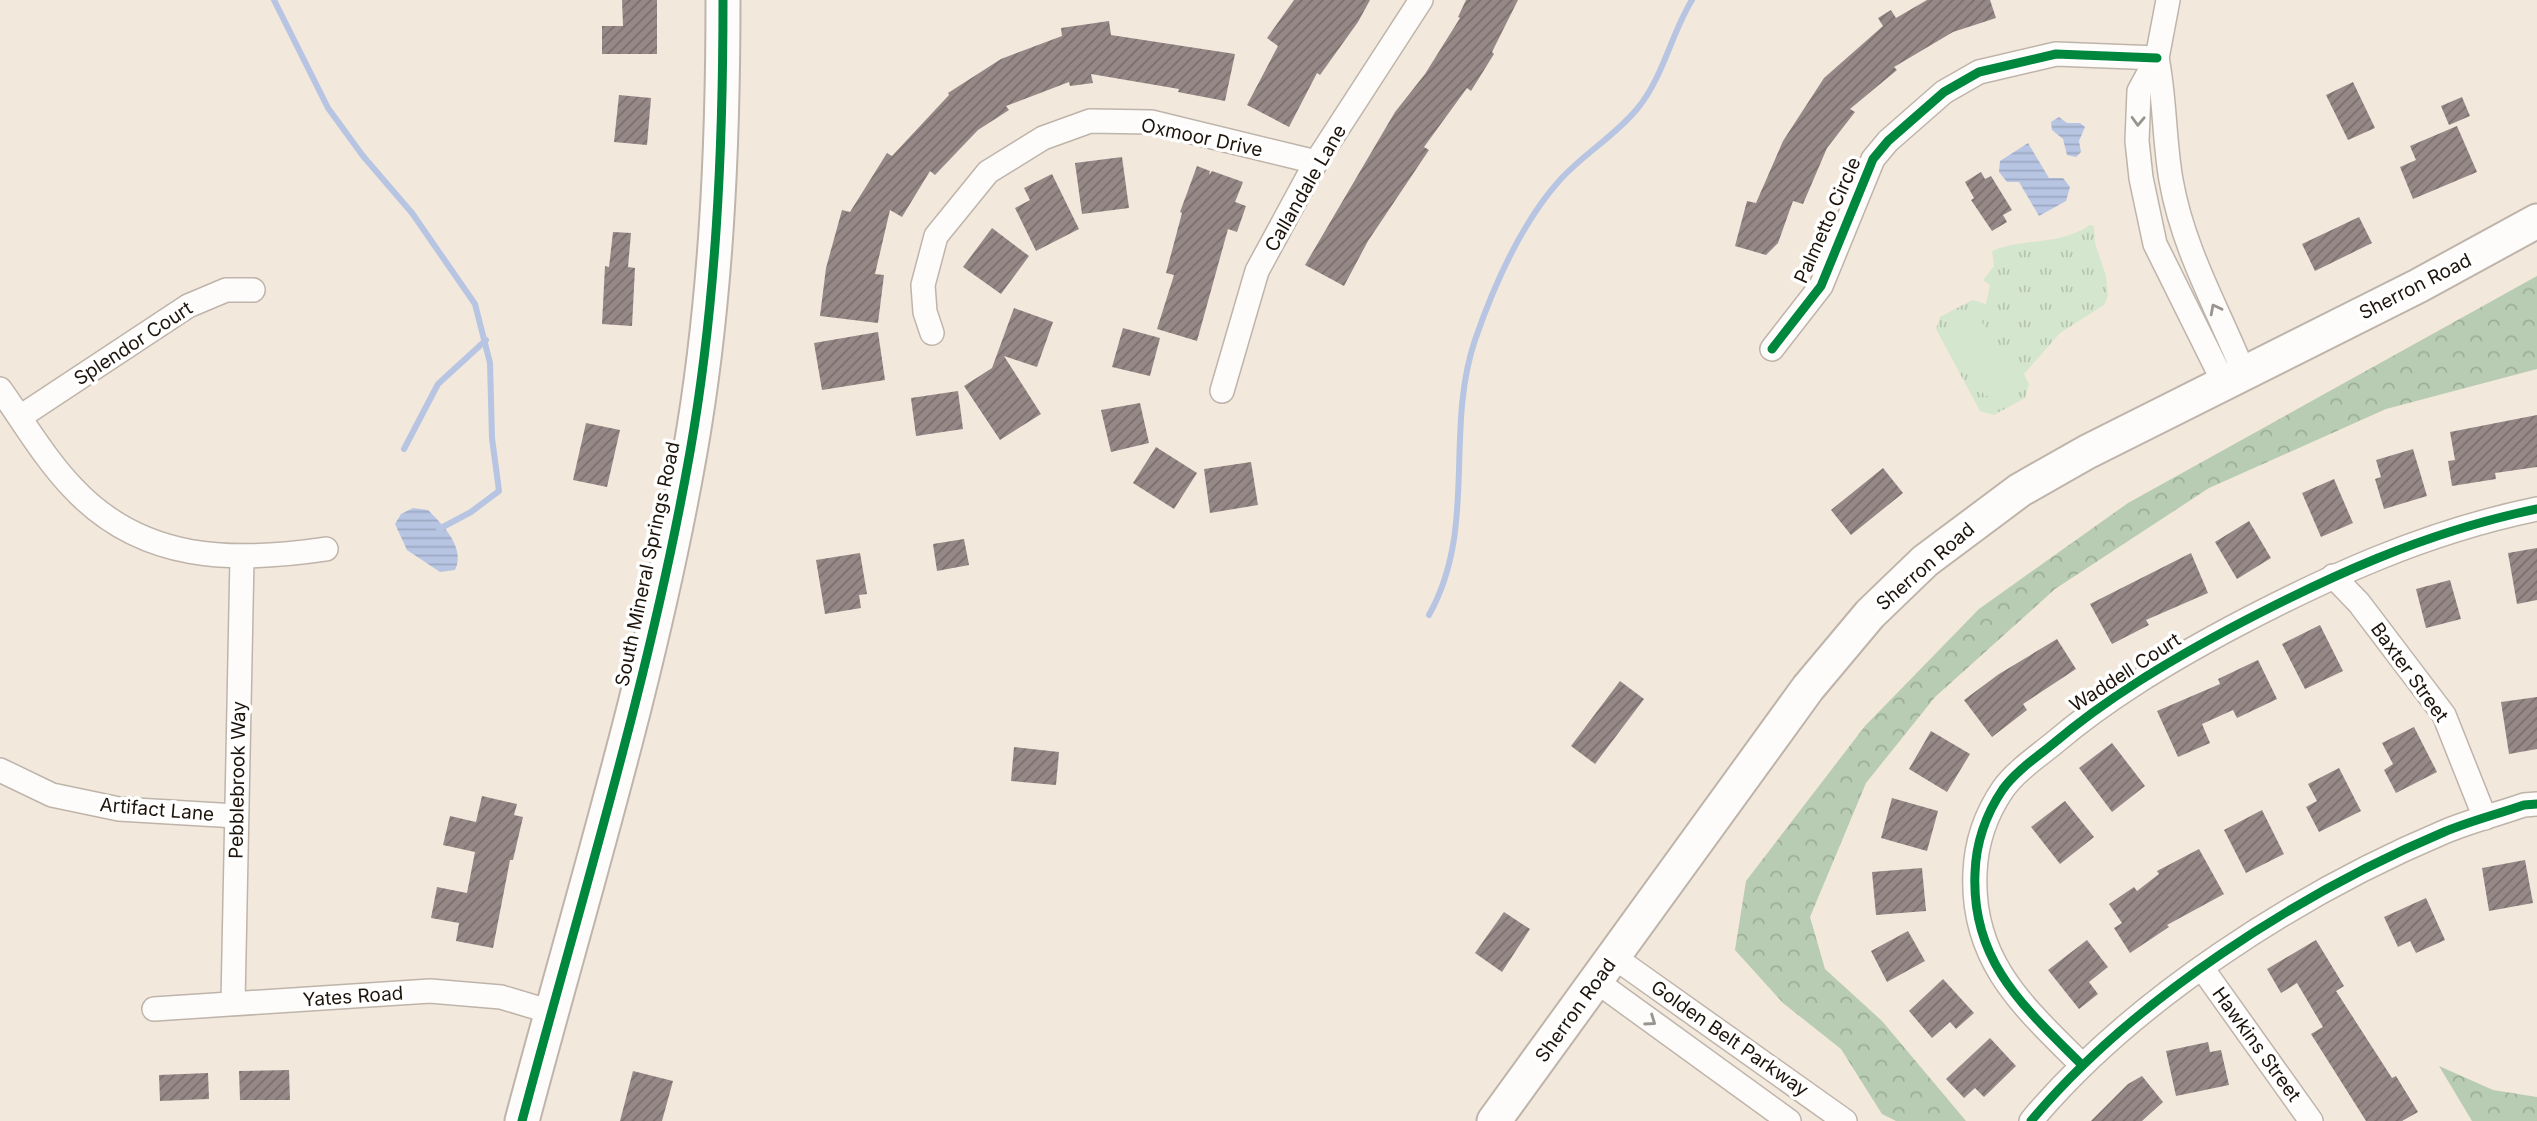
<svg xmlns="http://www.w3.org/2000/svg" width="2537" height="1121" viewBox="0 0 2537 1121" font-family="Inter,sans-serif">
<defs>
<pattern id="forest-crowns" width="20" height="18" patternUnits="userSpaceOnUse" patternTransform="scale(1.75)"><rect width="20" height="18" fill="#b7ccb2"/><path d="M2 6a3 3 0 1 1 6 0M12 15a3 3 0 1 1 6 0" fill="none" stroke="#9dae98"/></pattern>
<pattern id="park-tufts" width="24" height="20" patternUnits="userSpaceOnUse" patternTransform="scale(1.75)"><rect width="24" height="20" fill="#d5e6cf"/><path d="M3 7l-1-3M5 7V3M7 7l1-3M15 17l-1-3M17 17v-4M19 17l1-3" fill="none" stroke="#b6c4b0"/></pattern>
<pattern id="water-rules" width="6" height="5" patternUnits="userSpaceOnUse" patternTransform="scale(1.75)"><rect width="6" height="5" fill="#b7c5e3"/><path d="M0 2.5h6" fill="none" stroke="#9da8c1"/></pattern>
<pattern id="building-hatch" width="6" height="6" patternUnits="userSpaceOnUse" patternTransform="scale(1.75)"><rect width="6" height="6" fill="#968887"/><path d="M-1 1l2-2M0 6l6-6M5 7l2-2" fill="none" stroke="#7a6e6d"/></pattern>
</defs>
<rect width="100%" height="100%" fill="#f3e8dc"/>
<!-- forest -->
<g fill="url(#forest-crowns)">
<polygon points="2537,276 2537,369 2386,409 2209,488 2055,589 1935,697 1866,783 1810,917 1825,969 1882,1021 1966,1121 1896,1121 1882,1114 1841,1049 1783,1003 1735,950 1746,881 1865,726 1979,609 2128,503"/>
<polygon points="2439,1066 2493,1090 2537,1097 2537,1121 2472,1121"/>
</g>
<!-- park -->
<path fill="url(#park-tufts)" d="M2090 225 2094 226 2095 243 2106 276 2108 296 2104 305 2060 333 2024 374 2029 384 2025 398 1994 415 1980 411 1936 329 1940 317 1972 300 1986 304 1990 285 1983 280 1994 266 1992 251C2026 237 2056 247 2090 225Z"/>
<!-- garden -->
<polygon fill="#d5e6cf" points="1980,318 2014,381 1985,397 1951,334"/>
<!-- water -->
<g fill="url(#water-rules)">
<polygon points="2059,117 2067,123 2080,123 2085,127 2079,141 2081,152 2076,157 2067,155 2063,139 2052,130 2051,122"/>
<polygon points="2028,143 2049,178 2063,178 2070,187 2066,201 2039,216 2019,182 2007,182 1999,172 2000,161"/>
<path d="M413 508 428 510C442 524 466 548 455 570L440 572 407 550 395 524 401 514Z"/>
</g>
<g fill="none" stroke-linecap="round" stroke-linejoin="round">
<!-- stream -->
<g stroke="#b7c5e3" stroke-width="6">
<polyline points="274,0 328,108 363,156 412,213 475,304 490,363 492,438 499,491 471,512 439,529"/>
<polyline points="404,449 438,384 486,340"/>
<path d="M1429 615C1478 527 1444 432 1475 340 1494 285 1520 225 1559 181 1582 155 1615 136 1637 109 1663 78 1671 34 1692 0"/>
</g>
</g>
<!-- building -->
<g fill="url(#building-hatch)">
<polygon points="622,0 657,0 657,54 602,54 602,26 623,26"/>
<polygon points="1294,0 1370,0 1358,22 1320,75 1317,73 1289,127 1247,105 1278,46 1267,38"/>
<polygon points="1466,0 1518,0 1492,52 1494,54 1471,91 1467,88 1424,147 1429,150 1368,241 1344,286 1305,265 1395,112 1425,74 1460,18 1458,17"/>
<polygon points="1927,0 1990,0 1996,18 1953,32 1894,67 1897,70 1850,109 1855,112 1827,148 1803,204 1793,201 1778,243 1766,255 1735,246 1747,201 1756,203 1783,141 1824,78 1883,26 1878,18 1891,10 1896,18"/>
<polygon points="1109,21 1111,35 1235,54 1225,101 1178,92 1179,89 1091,74 1093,83 1070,86 1069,82 1006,106 1009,110 978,130 935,175 930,171 902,217 890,210 875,274 884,275 878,323 820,316 826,268 842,210 850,212 887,153 892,156 949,95 948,93 1001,59 1062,36 1061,28"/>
<polygon points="2353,82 2375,128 2348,140 2326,95"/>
<polygon points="619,95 651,98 647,145 614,142"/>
<polygon points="2462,97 2470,116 2449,125 2441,106"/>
<polygon points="2457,126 2477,172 2413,199 2400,167 2416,160 2410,146"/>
<polygon points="1122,157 1129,208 1082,214 1075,163"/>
<polygon points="1197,166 1210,171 1209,175 1212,171 1243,182 1235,202 1246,206 1237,232 1228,229 1197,341 1157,329 1174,275 1166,273 1182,213 1180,212"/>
<polygon points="1981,172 1985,179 1991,176 2012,210 2003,215 2007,222 1992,231 1971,200 1974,198 1965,182"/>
<polygon points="1052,174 1079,229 1036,251 1015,208 1030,200 1024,188"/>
<polygon points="2359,217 2372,243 2315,271 2302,244"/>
<polygon points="992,228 1029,256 1001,294 963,267"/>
<polygon points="613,232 631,233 628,267 635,268 632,326 602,324 605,266 609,267"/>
<polygon points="1014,308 1053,322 1037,367 1004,356 1041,414 1000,440 964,386 992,368"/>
<polygon points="1123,328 1160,338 1150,376 1112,367"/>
<polygon points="878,332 885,380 822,390 814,343"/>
<polygon points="958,391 963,429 916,436 911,398"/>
<polygon points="1140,403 1149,443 1111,452 1101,410"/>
<polygon points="2537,415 2537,467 2495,473 2496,479 2452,486 2448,461 2455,460 2450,432"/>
<polygon points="586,423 620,430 607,487 573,480"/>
<polygon points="1156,447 1197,473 1174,509 1133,483"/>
<polygon points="2413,449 2427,496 2384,509 2375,479 2381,477 2376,460"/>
<polygon points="1251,462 1258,505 1210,513 1204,469"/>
<polygon points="1883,468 1903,493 1851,535 1831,510"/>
<polygon points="2334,479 2353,523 2321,537 2302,493"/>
<polygon points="2249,521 2271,558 2237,579 2215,542"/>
<polygon points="964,539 969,565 937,571 933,544"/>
<polygon points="2537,548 2537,600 2517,604 2508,553"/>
<polygon points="860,553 867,594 859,595 861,608 825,614 816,560"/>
<polygon points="2191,553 2208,593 2146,620 2149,625 2112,644 2090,604"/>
<polygon points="2450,580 2461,619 2426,628 2416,589"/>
<polygon points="2320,625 2343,671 2305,689 2282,644"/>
<polygon points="2057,639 2076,669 2023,704 2027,710 1992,737 1964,700 1999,674"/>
<polygon points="2258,660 2277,699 2237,718 2233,710 2202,724 2210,743 2178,757 2157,711 2220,684 2218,679"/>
<polygon points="1620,681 1644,699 1595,764 1571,746"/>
<polygon points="2537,697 2537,749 2509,754 2501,702"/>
<polygon points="2414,727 2437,772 2396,793 2384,770 2393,764 2382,743"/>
<polygon points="1931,731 1970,754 1947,792 1909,769"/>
<polygon points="2112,743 2145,786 2112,812 2079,768"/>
<polygon points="1014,747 1059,752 1056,785 1011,781"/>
<polygon points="2339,768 2361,811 2319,832 2306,807 2317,801 2308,784"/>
<polygon points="482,796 517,804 514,815 523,817 513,860 510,860 493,948 456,941 459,923 431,918 437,887 467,893 475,852 443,845 450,816 476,822"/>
<polygon points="1892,798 1938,811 1927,851 1881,838"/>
<polygon points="2065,801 2094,837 2060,864 2031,827"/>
<polygon points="2262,810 2284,854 2246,873 2224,830"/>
<polygon points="2199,849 2224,894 2167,925 2169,927 2130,953 2114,928 2122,923 2109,904 2134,887 2137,891 2159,874 2157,871"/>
<polygon points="2525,860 2533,903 2489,911 2482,868"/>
<polygon points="1922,868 1926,911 1876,915 1872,872"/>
<polygon points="2426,898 2445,940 2416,953 2410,941 2398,947 2384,917"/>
<polygon points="1504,912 1530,929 1502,972 1475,953"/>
<polygon points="1908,931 1925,961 1887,982 1871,951"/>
<polygon points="2087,940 2108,967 2089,982 2098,994 2079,1009 2048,970"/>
<polygon points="2316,940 2344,986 2336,991 2392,1078 2396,1076 2418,1112 2402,1121 2366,1121 2311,1034 2323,1027 2297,983 2281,993 2267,969"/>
<polygon points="1943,979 1974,1013 1956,1029 1950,1022 1932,1038 1909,1011"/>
<polygon points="1990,1038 2016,1066 1984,1097 1975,1088 1964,1098 1946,1079"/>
<polygon points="2208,1042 2210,1052 2221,1050 2229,1085 2176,1096 2166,1051"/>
<polygon points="289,1070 290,1100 240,1100 239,1071"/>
<polygon points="633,1071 673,1081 662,1121 620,1121"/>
<polygon points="208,1073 209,1099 160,1101 159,1075"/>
<polygon points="2142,1076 2163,1102 2142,1121 2091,1121 2128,1084"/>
</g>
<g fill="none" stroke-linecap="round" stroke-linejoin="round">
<defs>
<g id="street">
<polyline points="2168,0 2157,58 2139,91 2137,141 2141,178 2155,244 2223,381"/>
<path d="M2157 58C2165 98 2164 140 2171 180 2183 249 2217 307 2243 371"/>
<polyline points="932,333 925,312 923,285 936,236 988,172 1043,138 1090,121 1151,122 1316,162"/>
<polyline points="1772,349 1821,286 1873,159 1888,141 1944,92 1979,72 2056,54 2157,58"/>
<path d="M0 389C23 421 45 459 73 488 142 562 233 563 326 549"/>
<polyline points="1222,391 1257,271 1316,162 1421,0"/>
<polyline points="20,417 188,306 226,290 253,290"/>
<polyline points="2333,576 2359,603 2444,715 2485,818"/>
<polyline points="0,770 52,795 119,809 236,816"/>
<polyline points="1614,957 1845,1121"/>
<polyline points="2202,968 2311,1121"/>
<polyline points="1596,981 1789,1121"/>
<polyline points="233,1003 242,558"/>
<polyline points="154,1009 430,991 501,997 551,1012"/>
<path d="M2082 1065C2025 1008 1971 962 1975 873 1976 843 1986 814 2003 789 2016 771 2037 757 2054 743 2107 698 2166 663 2227 630 2327 577 2425 532 2537 509"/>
<path d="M2031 1121C2132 1000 2299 893 2444 832 2470 821 2498 814 2524 805L2537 804"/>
</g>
<g id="secondary">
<path d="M522 1121C581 899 650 679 690 452 716 304 723 151 723 0"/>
<polyline points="1494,1121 1808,688 1870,614 1925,561 2020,490 2087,452 2418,286 2537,221"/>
</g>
</defs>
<!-- street casing -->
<use href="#street" stroke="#beb4aa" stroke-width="26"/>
<!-- secondary casing -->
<use href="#secondary" stroke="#beb4aa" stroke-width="37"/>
<!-- street -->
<use href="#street" stroke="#fdfcfa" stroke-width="23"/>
<!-- secondary -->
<use href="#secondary" stroke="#fdfcfa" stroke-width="33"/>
<defs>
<g id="cycleway">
<polyline points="1772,349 1821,286 1873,159 1888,141 1944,92 1979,72 2056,54 2157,58"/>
<path d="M2082 1065C2025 1008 1971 962 1975 873 1976 843 1986 814 2003 789 2016 771 2037 757 2054 743 2107 698 2166 663 2227 630 2327 577 2425 532 2537 509"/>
<path d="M522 1121C581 899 650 679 690 452 716 304 723 151 723 0"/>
<path d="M2031 1121C2132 1000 2299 893 2444 832 2470 821 2498 814 2524 805L2537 804"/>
</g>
</defs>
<!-- cycleway casing -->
<use href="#cycleway" stroke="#fff" stroke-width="13"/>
<!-- cycleway -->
<use href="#cycleway" stroke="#00873e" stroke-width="9"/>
</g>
<!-- one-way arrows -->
<defs><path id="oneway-chevron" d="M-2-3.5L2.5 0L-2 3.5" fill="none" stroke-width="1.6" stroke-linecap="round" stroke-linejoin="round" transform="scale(1.75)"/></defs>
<g stroke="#98948e">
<use href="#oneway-chevron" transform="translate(2138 121) rotate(92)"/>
<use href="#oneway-chevron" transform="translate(2215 309) rotate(-117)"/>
<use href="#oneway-chevron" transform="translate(1651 1021) rotate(35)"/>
</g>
<g text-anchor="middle" stroke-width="7" stroke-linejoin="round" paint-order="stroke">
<!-- street labels -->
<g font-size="19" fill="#1d140b" stroke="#fff">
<text transform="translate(1202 137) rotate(12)" y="7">Oxmoor Drive</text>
<text transform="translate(1305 188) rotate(-60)" y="7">Callandale Lane</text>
<text transform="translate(1827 220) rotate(-66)" y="7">Palmetto Circle</text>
<text transform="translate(2415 286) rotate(-27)" y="7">Sherron Road</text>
<text transform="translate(133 343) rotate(-33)" y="7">Splendor Court</text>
<text transform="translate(647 564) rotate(-78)" y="7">South Mineral Springs Road</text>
<text transform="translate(1925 566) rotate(-41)" y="7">Sherron Road</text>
<text transform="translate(2125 672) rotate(-33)" y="7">Waddell Court</text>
<text transform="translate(2410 672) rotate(54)" y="7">Baxter Street</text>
<text transform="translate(237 780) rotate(-89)" y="7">Pebblebrook Way</text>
<text transform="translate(157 809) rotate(5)" y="7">Artifact Lane</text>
<text transform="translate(353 996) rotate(-4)" y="7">Yates Road</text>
<text transform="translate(1575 1010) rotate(-54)" y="7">Sherron Road</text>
<text transform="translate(1730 1038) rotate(35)" y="7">Golden Belt Parkway</text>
<text transform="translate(2257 1044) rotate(54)" y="7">Hawkins Street</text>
</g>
</g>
</svg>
